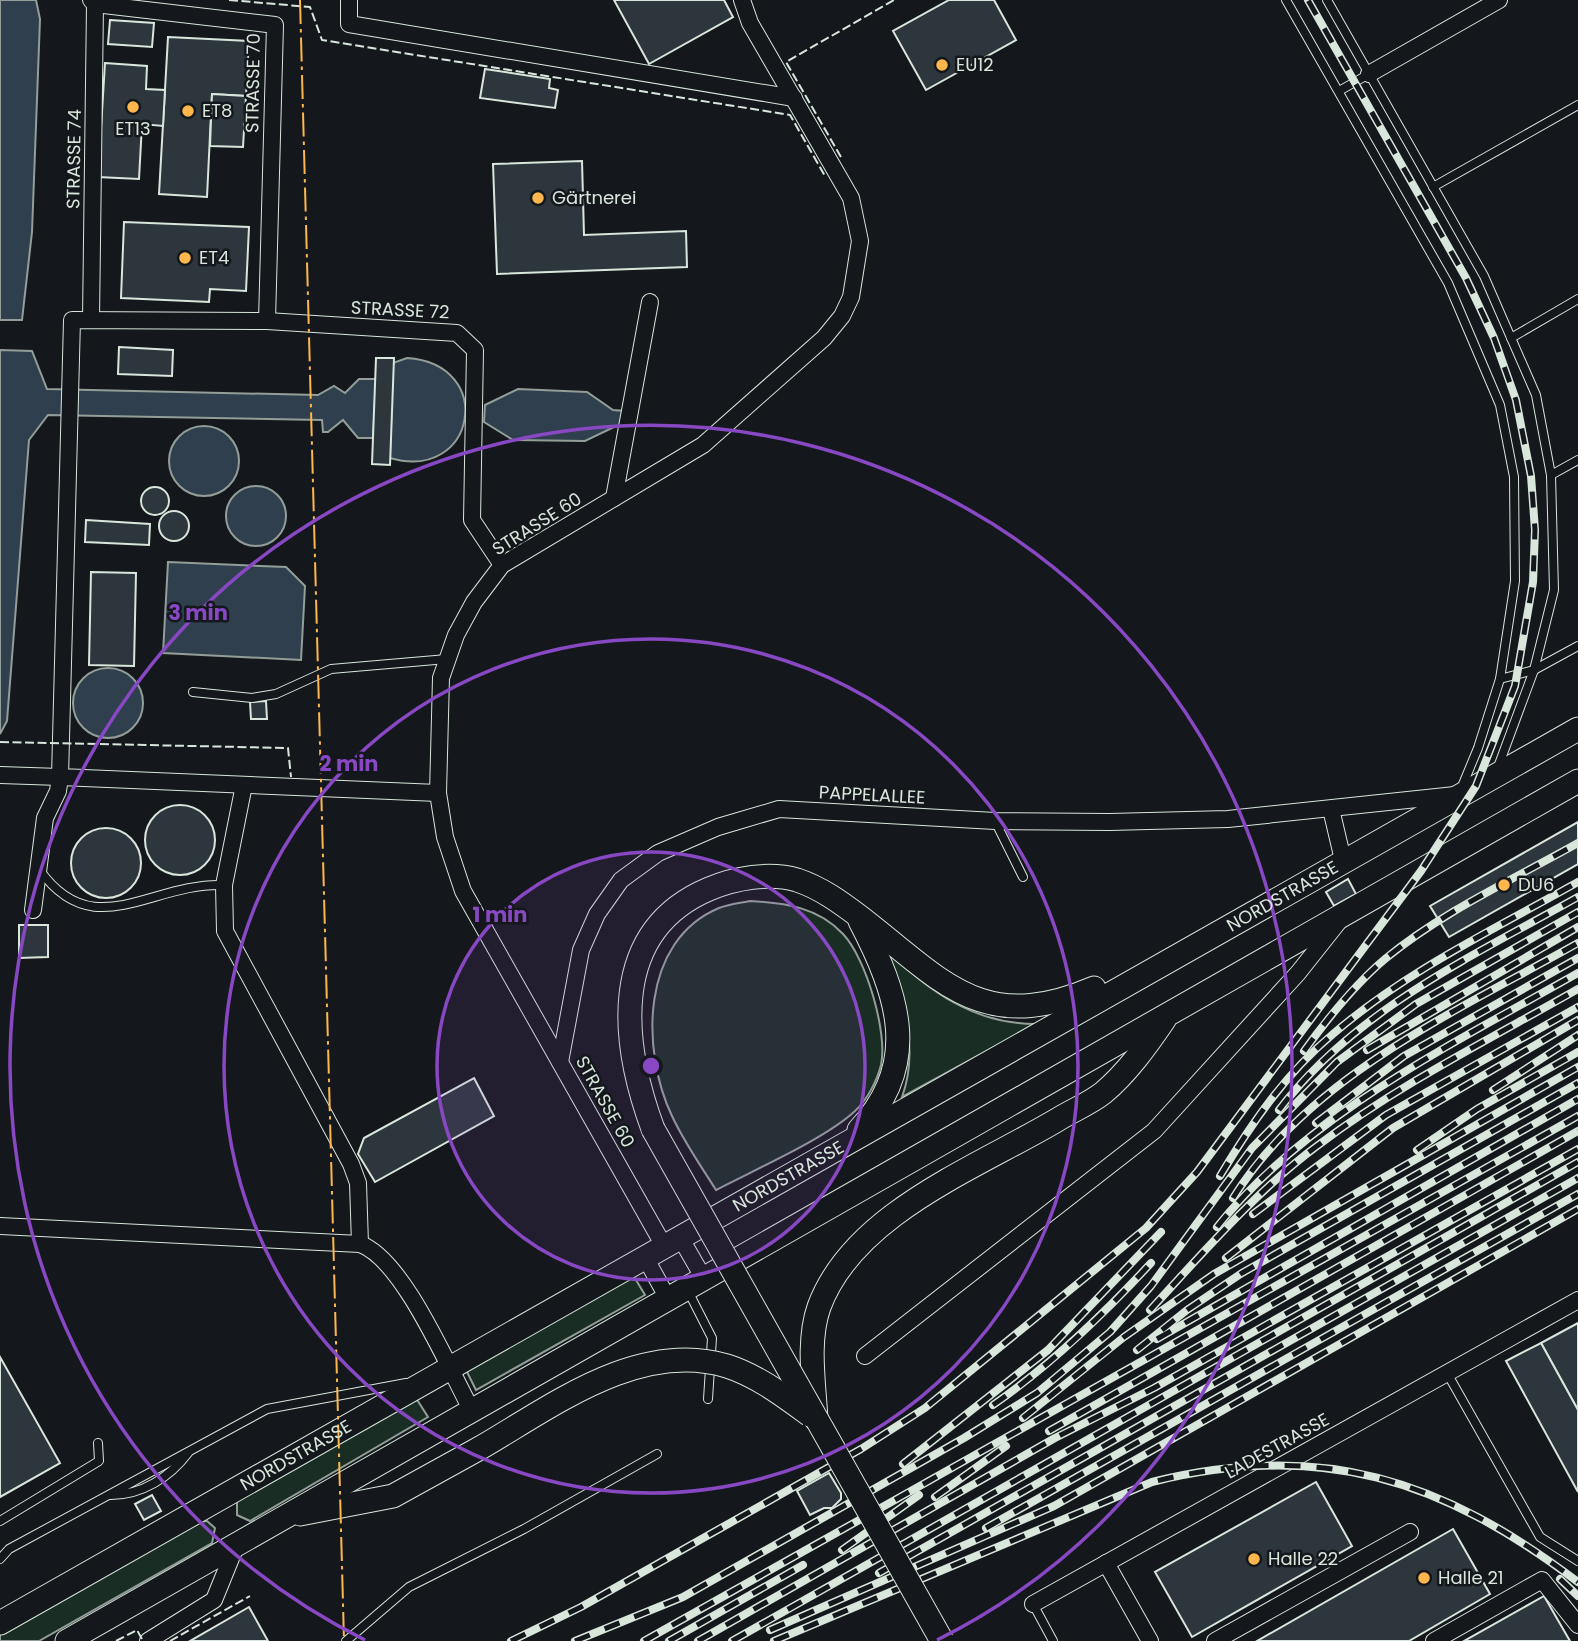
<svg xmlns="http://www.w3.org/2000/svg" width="1578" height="1641" viewBox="0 0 1578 1641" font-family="Poppins,sans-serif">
<rect width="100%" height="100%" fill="#14181c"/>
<!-- green -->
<g fill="#1a2d24" stroke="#939e99" stroke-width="2">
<path d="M750 901C785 903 818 907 843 934 866 958 888 1033 881 1065 877 1081 867 1100 855 1111 825 1139 754 1170 716 1190 701 1166 684 1142 672 1116 641 1051 640 941 719 908 729 904 740 903 750 901Z"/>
<path d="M885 949C929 991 973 1024 1036 1024L902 1097C921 1044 900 999 885 949Z"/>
<polygon points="633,1275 645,1295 476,1390 466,1370"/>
<polygon points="416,1398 428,1417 250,1521 237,1515 237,1500"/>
<polygon points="207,1521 215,1528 212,1543 39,1641 0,1641 0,1634 197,1522"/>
</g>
<!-- water -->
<g fill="#2f3f4d" stroke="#939e99" stroke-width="2">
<polygon points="0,0 36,0 40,19 32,232 22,320 0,320"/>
<polygon points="0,350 32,351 47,389 318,395 334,386 345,393 359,379 376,379 373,438 358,438 343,420 328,432 323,432 322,420 48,415 29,440 7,721 0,734"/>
<path d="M407 358C497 364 476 483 390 458L393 363Z"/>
<polygon points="518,389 587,392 613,410 625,411 623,427 616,426 585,441 513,440 484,422 485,405"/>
<circle cx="204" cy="461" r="35"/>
<circle cx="256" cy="516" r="30"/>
<polygon points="168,562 286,567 305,586 301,660 163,653"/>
<circle cx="108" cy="703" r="35"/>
</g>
<!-- building -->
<g fill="#2c363c" stroke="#d8e6dc" stroke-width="2">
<polygon points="614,0 724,0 733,17 649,64"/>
<polygon points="949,0 994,0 1016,40 926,90 893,31"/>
<polygon points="110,20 154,23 152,47 108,44"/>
<polygon points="168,37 249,41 246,96 212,94 207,197 159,194"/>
<polygon points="105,63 147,66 146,89 165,90 163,126 142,124 139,179 98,177"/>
<polygon points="485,69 550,79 549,88 558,90 555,108 480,98"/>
<polygon points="212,94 246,96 243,147 210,146"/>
<polygon points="582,161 584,235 686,231 687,267 497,274 493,164"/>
<polygon points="124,222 249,227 246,291 210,289 209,302 121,298"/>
<polygon points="119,347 173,350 172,376 118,374"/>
<polygon points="376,358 394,358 390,465 372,464"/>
<circle cx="155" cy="501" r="14"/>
<circle cx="174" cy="526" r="15"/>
<polygon points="86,520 150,524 149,545 85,542"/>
<polygon points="91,572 136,573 134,666 89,665"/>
<polygon points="266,701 267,719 251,719 250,702"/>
<circle cx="180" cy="840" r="35"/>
<polygon points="1578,822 1578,864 1449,937 1430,906"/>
<circle cx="106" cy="863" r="35"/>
<polygon points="1348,879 1356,894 1334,906 1326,892"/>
<polygon points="19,925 48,925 48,957 19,958"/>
<polygon points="474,1078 494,1116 375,1182 358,1154 364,1138"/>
<polygon points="1578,1323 1578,1410 1541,1343"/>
<polygon points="1541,1343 1578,1410 1578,1492 1506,1361"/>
<polygon points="0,1357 60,1463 0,1497"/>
<polygon points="829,1473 841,1493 841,1499 832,1508 824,1508 810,1515 797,1491"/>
<polygon points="1316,1482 1352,1546 1192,1637 1155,1572"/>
<polygon points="152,1495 161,1511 144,1520 135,1504"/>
<polygon points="1453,1529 1490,1594 1409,1641 1257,1641"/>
<polygon points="1544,1596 1570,1641 1464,1641"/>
<polygon points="249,1607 268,1641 190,1641"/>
</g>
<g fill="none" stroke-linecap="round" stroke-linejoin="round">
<defs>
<g id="lane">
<polyline points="1286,0 1448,283 1500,405 1514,477 1515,581 1500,679 1478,748 1461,789"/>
<polyline points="1327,0 1484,276 1536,395 1551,475 1554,590 1534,670 1498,767"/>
<polyline points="1339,91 1369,74"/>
<polyline points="1433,187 1578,105"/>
<polyline points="1511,338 1578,299"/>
<polyline points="1551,475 1578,460"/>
<polyline points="1500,679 1534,670 1578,646"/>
<polyline points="193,692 252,698 276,694 331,669 447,659"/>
<polyline points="995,821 1023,877"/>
<path d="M39 869C93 946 151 882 224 885"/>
<polyline points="687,1289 712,1338 708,1399"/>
<polyline points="1447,1373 1540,1537 1578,1561"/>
<path d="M111 1495C142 1495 170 1477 188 1453"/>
<polyline points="0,1521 99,1461 98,1443"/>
<polyline points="0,1559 9,1549 267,1409 406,1383"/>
<polyline points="1033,1604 1053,1641"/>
<polyline points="346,1641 409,1587 524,1529 657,1454"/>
</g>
<g id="street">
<polyline points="349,0 349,24 794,98"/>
<polyline points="95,4 275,25 267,321"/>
<polyline points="1369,74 1499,0"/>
<polyline points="91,320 95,4 91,0"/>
<polyline points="614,498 650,302"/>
<polyline points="0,775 60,777 58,791 45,818 33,910"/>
<polyline points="244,785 224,885 225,931 351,1164 358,1183 360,1244"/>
<polyline points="438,793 60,777 72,320 267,321 457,333 475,350 472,520 502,565"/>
<polyline points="1331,809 1343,860"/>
<polyline points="560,1062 581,950 597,914 621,880 658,853 718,827 779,809 995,821 1109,822 1228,819 1455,795"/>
<path d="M0 1226 360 1244C403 1259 448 1367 471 1409"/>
<polyline points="680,1237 703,1277"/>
<polyline points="664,1246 463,891 445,837 438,793 441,678 456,635 474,602 502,565 703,445 824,338 842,316 851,297 860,241 851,198 750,23 742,0"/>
<polyline points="645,1257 667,1297"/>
<polyline points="865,1356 1154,1131 1298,973 1340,920"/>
<polyline points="1106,1563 1150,1641"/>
<polyline points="1033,1604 1578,1300"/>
<polyline points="148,1641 214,1600 238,1541"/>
<polyline points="1215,1641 1410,1532"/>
<polyline points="1434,1641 1542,1580 1578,1625"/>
</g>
<g id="secondary">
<path d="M653 1129C622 1045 607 932 709 889 735 878 769 872 797 880 821 888 840 902 860 917 942 980 981 1036 1094 988"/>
<path d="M859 1130C922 1063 898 994 860 921"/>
<path d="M816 1419C814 1383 807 1341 819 1307 853 1214 976 1168 1057 1120 1071 1111 1089 1104 1103 1093 1127 1073 1147 1045 1164 1020"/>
<polyline points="300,1514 393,1496 480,1448"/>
<path id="s1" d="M0 1623 1578 729"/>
<polyline points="67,1641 1578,781"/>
</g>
</defs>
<!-- lane casing -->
<use href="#lane" stroke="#d8e6dc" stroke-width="10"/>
<!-- street casing -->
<use href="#street" stroke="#d8e6dc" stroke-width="18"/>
<!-- secondary casing -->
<use href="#secondary" stroke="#d8e6dc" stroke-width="25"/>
<!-- lane -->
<use href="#lane" stroke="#14181c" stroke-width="8"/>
<!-- street -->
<use href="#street" stroke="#14181c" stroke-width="16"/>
<!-- secondary -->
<use href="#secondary" stroke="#14181c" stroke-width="23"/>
<defs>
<g id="rail">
<polyline points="1367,1050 1578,927"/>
<path d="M1304 1051C1328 1018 1354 985 1385 959 1442 912 1514 879 1578 843"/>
<polyline points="1493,1090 1578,1035"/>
<path d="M1279 1110C1355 1010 1471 957 1578 897"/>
<polyline points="1316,1123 1404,1056 1578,958"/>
<polyline points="1417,1150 1477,1109 1578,1052"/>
<path d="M1220 1176C1251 1124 1286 1073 1333 1034 1406 971 1495 929 1578 882"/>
<path d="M1233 1198C1310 1075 1456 1012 1578 943"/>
<polyline points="1253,1214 1386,1115 1578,1007"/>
<path d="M1217 1227C1305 1116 1456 1042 1578 973"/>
<polyline points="1226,1258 1393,1128 1578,1020"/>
<path d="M1150 1310C1203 1253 1255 1192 1317 1146 1398 1085 1490 1039 1578 989"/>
<polyline points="1157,1339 1578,1099"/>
<polyline points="1137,1350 1187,1310 1242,1273 1578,1083"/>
<path d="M993 1405C1052 1364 1102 1316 1151 1263"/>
<polyline points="1023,1418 1124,1337 1214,1274 1578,1067"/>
<polyline points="1049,1431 1578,1131"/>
<polyline points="903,1464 1048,1350 1161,1232"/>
<polyline points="935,1497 1006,1446"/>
<polyline points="986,1528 1578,1194"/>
<polyline points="842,1550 919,1495"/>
<polyline points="879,1573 1578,1178"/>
<polyline points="1560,1579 1578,1596"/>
<polyline points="770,1630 1054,1506 1578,1209"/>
<polyline points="511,1641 581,1607 861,1449 925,1408 1146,1228 1197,1172 1421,871 1476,786 1515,686 1533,582 1535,530 1531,476 1516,400 1494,338 1466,278 1308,0"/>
<polyline points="575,1641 683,1597 964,1438 1037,1393 1110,1332 1151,1286 1252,1148 1337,1062 1416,1004 1578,912"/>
<polyline points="644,1641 1578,1116"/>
<polyline points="669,1641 803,1565"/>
<polyline points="698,1641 1055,1438 1154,1388 1578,1149"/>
<polyline points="732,1641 1578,1162"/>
<path d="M774 1641 1152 1482C1320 1440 1442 1479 1578 1582"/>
</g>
</defs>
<!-- rail casing -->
<use href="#rail" stroke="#d8e6dc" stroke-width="8"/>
<!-- rail -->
<use href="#rail" stroke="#14181c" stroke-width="5" stroke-dasharray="16" stroke-linecap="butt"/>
<defs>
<g id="secondary-bridge">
<polyline points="653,1129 942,1641"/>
<path d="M480 1448C551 1407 639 1339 727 1366 758 1376 784 1396 810 1415"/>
</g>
</defs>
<!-- secondary-bridge casing -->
<use href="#secondary-bridge" stroke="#d8e6dc" stroke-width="25" stroke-linecap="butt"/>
<!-- secondary-bridge -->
<use href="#secondary-bridge" stroke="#14181c" stroke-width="23"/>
<!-- fence -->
<g stroke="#d8e6dc" stroke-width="2" stroke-dasharray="9 3.5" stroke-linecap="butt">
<polyline points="229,0 310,7 322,40 790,115 825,176"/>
<polyline points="841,157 786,62 894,0"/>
<polyline points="0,742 288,748 291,777"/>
<polyline points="116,1641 137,1630 143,1641"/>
<polyline points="170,1641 250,1596"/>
</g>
<!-- power -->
<polyline stroke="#ffb74d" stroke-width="2" stroke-dasharray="24 5 3.5 5" stroke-linecap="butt" points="300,0 344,1641"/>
</g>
<!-- distance rings -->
<circle cx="651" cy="1066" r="214" fill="#8948c3" fill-opacity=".12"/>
<g fill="none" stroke="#8948c3" stroke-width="3.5">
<circle cx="651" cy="1066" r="214"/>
<circle cx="651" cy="1066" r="427"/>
<path d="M365 1640A641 641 0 1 1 937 1640"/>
</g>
<!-- markers -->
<g fill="#ffb74d" stroke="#14181c" stroke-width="2.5">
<circle cx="942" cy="65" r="7"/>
<circle cx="133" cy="107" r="7"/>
<circle cx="188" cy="111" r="7"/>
<circle cx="538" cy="198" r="7"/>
<circle cx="185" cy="258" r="7"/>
<circle cx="1504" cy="885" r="7"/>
<circle cx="1254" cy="1559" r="7"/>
<circle cx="1424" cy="1578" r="7"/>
</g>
<g text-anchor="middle" stroke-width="5" stroke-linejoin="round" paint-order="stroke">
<!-- poi labels -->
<g font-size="18" fill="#d8e6dc" stroke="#14181c" text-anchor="start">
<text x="956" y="71">EU12</text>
<text x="202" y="117">ET8</text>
<text x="133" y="135" text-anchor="middle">ET13</text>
<text x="552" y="204">Gärtnerei</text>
<text x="199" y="264">ET4</text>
<text x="1518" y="891">DU6</text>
<text x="1268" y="1565">Halle 22</text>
<text x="1438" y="1584">Halle 21</text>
</g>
<!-- street labels -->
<g font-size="18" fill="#d8e6dc" stroke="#14181c">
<text transform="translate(253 83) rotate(-89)" y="6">STRASSE 70</text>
<text transform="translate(74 159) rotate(-89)" y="6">STRASSE 74</text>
<text transform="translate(400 310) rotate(3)" y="6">STRASSE 72</text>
<text transform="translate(537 524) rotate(-32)" y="6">STRASSE 60</text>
<text transform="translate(872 795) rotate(3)" y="6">PAPPELALLEE</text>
<text dy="6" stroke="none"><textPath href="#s1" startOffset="1474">NORDSTRASSE</textPath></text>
<text transform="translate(605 1102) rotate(61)" y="6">STRASSE 60</text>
<text dy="6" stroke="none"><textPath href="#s1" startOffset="906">NORDSTRASSE</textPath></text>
<text transform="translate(1277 1446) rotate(-29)" y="6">LADESTRASSE</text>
<text dy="6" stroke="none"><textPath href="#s1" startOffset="340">NORDSTRASSE</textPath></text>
</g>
</g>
<circle cx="651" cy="1066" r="10" fill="#8948c3" stroke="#14181c" stroke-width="3.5"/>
<g font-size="21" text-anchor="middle" font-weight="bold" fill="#8948c3" stroke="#14181c" stroke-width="5" stroke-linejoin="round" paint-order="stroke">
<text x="198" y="620">3 min</text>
<text x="349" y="771">2 min</text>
<text x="500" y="922">1 min</text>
</g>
</svg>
